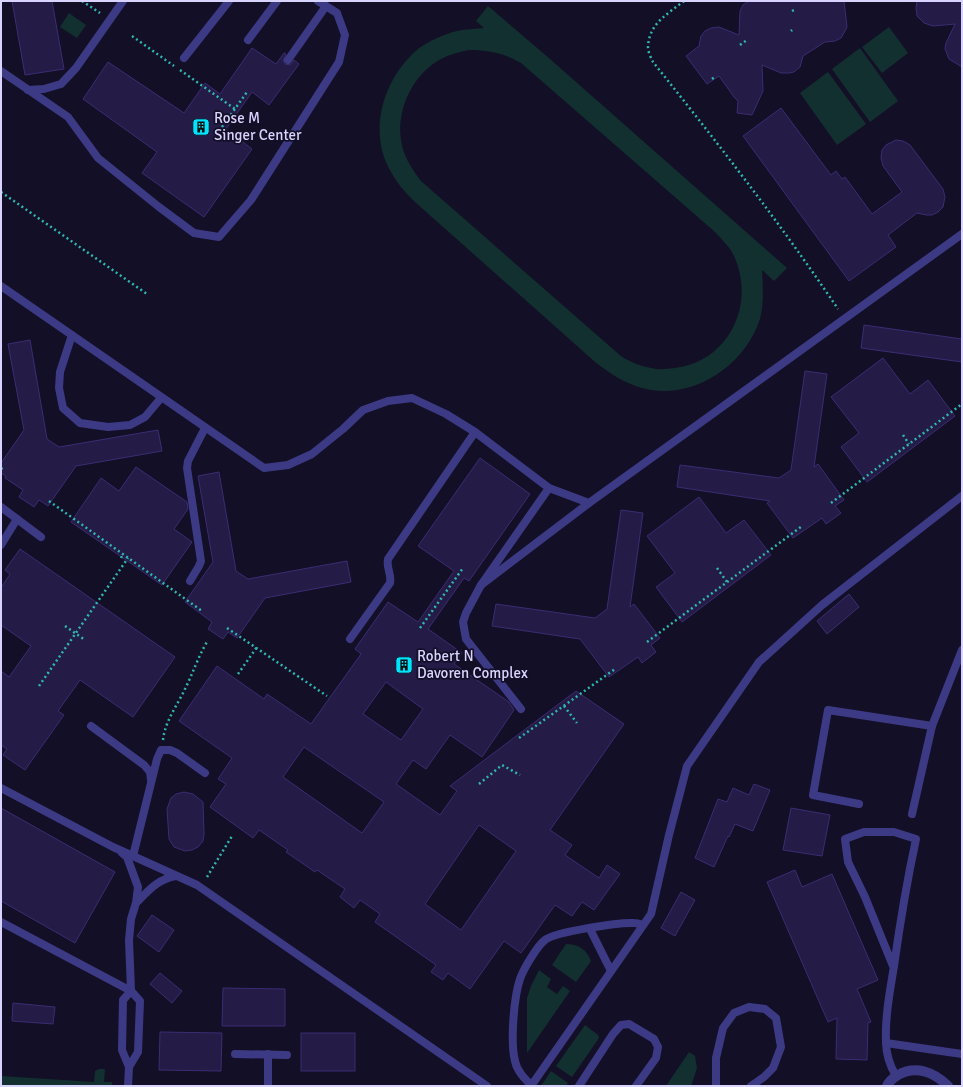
<svg xmlns="http://www.w3.org/2000/svg" width="963" height="1087" viewBox="0 0 963 1087" font-family="Signika,sans-serif">
<rect width="100%" height="100%" fill="#130f26"/>
<!-- green -->
<g fill="#12302f" fill-rule="evenodd">
<path d="M488 6 550 59 787 268 774 281 762 270C763 286 764 303 760 319 745 366 691 402 642 388 624 383 609 373 594 361L415 202C402 190 390 174 384 157 371 119 388 74 418 49 429 41 444 34 457 31 466 29 475 29 484 28L476 21ZM469 50C490 50 503 53 521 63L715 232C722 240 730 247 734 256 756 304 729 361 675 368 667 369 659 370 651 368 640 366 631 362 622 357L421 181C412 169 403 156 401 140 396 109 414 72 443 58 451 54 460 52 469 50Z"/>
<polygon points="69,13 86,25 77,38 60,27"/>
<polygon points="889,27 908,53 882,73 862,47"/>
<polygon points="860,48 898,101 870,122 832,69"/>
<polygon points="828,72 866,124 837,145 800,93"/>
<path d="M566 944C578 944 586 949 591 961L576 982 552 965Z"/>
<polygon points="539,970 551,979 547,987 557,994 563,986 570,991 527,1053 527,998 531,986"/>
<polygon points="585,1025 598,1035 599,1038 572,1077 556,1066"/>
<polygon points="689,1052 695,1056 697,1068 691,1086 666,1086"/>
<polygon points="99,1069 105,1069 104,1082 112,1082 112,1086 1,1086 1,1076 94,1082 95,1071"/>
<polygon points="551,1071 568,1083 566,1086 541,1086"/>
</g>
<!-- building -->
<g fill="#241b47" stroke="#3b2d73" fill-rule="evenodd">
<polygon points="12,1 52,1 64,69 25,75"/>
<polygon points="749,1 844,1 847,27 845,31 841,38 835,41 825,42 803,56 800,67 794,72 789,73 781,73 762,65 763,91 752,115 737,113 738,101 734,97 719,76 707,84 686,56 699,46 701,36 705,31 711,28 719,27 739,35 740,11 743,5"/>
<polygon points="917,1 962,1 962,67 949,59 945,49 946,43 955,24 933,26 924,23 917,16 916,8"/>
<polygon points="252,48 276,64 284,53 286,54 283,60 285,64 290,65 294,60 299,64 269,105 252,92 226,129 252,149 204,217 142,173 157,152 83,99 108,62 184,113 205,83 220,94"/>
<polygon points="781,108 831,175 836,171 842,179 845,177 872,214 902,192 883,166 881,158 882,150 886,145 896,140 903,141 910,145 943,189 945,197 943,207 938,212 932,215 926,215 917,213 888,235 896,247 849,281 743,136"/>
<polygon points="864,325 962,339 962,362 861,348"/>
<polygon points="30,340 47,439 59,447 158,430 162,451 76,466 48,506 39,500 34,507 19,497 23,490 5,478 6,476 1,473 1,463 24,430 8,344"/>
<polygon points="883,358 910,394 928,380 955,416 867,482 841,447 859,433 831,397"/>
<polygon points="805,371 827,374 814,467 818,464 844,500 835,506 841,513 826,524 822,518 793,538 767,503 770,501 677,487 680,465 779,478 791,470"/>
<path d="M480 458 530 494 469 581 464 578 428 629 462 653 454 664 509 702 514 710 482 757 450 735 426 769 413 760 396 784 440 815 457 791 450 786 576 691 624 724 550 830 572 845 565 855 599 878 607 865 620 874 594 910 582 902 572 916 555 905 521 953 504 941 470 989 448 973 443 980 431 972 436 965 375 922 380 914 360 900 354 908 340 897 345 889 317 870 315 872 286 852 288 850 259 830 253 838 210 807 226 784 218 779 232 758 179 721 217 666 264 699 267 694 311 724 361 654 355 649 388 602 418 622 454 571 418 546ZM386 682 423 709 401 740 363 714ZM304 747 384 802 362 833 283 777ZM479 825 516 851 461 930 425 904Z"/>
<polygon points="136,467 187,502 188,509 174,529 192,542 162,585 71,522 101,478 119,491"/>
<polygon points="219,472 236,571 248,579 347,561 351,582 265,598 237,638 228,632 223,639 208,629 212,622 185,602 213,562 198,476"/>
<polygon points="699,497 726,533 744,520 771,555 682,622 656,587 675,573 647,536"/>
<polygon points="621,510 643,513 630,607 634,604 660,638 651,645 656,652 642,663 638,657 609,677 580,639 492,626 496,604 595,618 607,609"/>
<polygon points="20,549 175,657 133,717 80,680 58,711 64,715 25,770 3,755 7,749 1,745 1,671 9,677 31,646 1,625 1,588 10,574 5,570"/>
<polygon points="849,594 859,607 827,634 817,621"/>
<polygon points="754,784 770,790 753,831 735,824 729,837 728,836 714,867 695,858 718,799 727,802 733,788 749,795"/>
<polygon points="184,792 193,794 203,802 204,834 203,841 198,847 192,850 185,851 174,847 169,839 167,809 171,798 176,794"/>
<polygon points="1,808 115,872 75,943 1,901"/>
<polygon points="791,808 830,815 822,856 783,850"/>
<polygon points="795,870 802,887 832,874 878,980 857,989 871,1022 868,1023 867,1060 836,1059 837,1018 828,1022 767,882"/>
<polygon points="681,892 695,900 675,936 661,928"/>
<polygon points="152,915 174,930 159,952 137,936"/>
<polygon points="160,973 182,991 172,1003 150,984"/>
<polygon points="223,988 285,989 285,1026 222,1026"/>
<polygon points="13,1003 55,1007 53,1024 12,1021"/>
<polygon points="160,1032 222,1033 221,1071 159,1070"/>
<rect x="301" y="1033" width="54" height="38"/>
</g>
<g fill="none" stroke-linecap="round" stroke-linejoin="round">
<!-- path -->
<g stroke="#2fb8b0" stroke-width="2.5" stroke-dasharray="2 3" stroke-linecap="butt">
<polyline points="82,1 100,13"/>
<path d="M684 1C668 14 649 23 648 47 648 52 651 58 653 62 717 142 780 223 838 309"/>
<polyline points="792,11 796,9"/>
<polyline points="791,31 792,30"/>
<polyline points="132,36 174,66"/>
<polyline points="740,45 747,40"/>
<polyline points="180,70 235,109"/>
<polyline points="712,79 716,76"/>
<polyline points="222,127 247,92"/>
<polyline points="1,192 147,294"/>
<polyline points="903,435 909,444"/>
<polyline points="1,468 5,471"/>
<polyline points="49,501 202,611"/>
<polyline points="831,503 962,404"/>
<polyline points="121,558 123,554"/>
<polyline points="717,568 727,582"/>
<polyline points="65,626 85,640"/>
<polyline points="227,628 327,696"/>
<polyline points="420,628 463,568"/>
<polyline points="647,642 802,526"/>
<polyline points="238,674 257,647"/>
<polyline points="39,686 128,558"/>
<polyline points="564,706 577,723"/>
<polyline points="519,738 615,669"/>
<path d="M163 740C165 721 177 706 185 689 193 673 198 657 207 642"/>
<polyline points="479,784 502,765 520,775"/>
<polyline points="207,877 232,836"/>
</g>
<!-- lane -->
<g stroke="#3d3a85" stroke-width="8">
<polyline points="248,40 277,1"/>
<polyline points="184,58 229,1"/>
<polyline points="288,60 326,6"/>
<polyline points="1,71 68,117 98,158 159,207 194,233 219,237 251,200 339,62 345,35 337,13 318,1"/>
<polyline points="28,90 44,89 61,84 76,68 123,1"/>
<polyline points="1,286 264,468 288,465 312,454 343,429 363,410 388,401 412,398 446,414 475,432 549,488 589,503 962,234"/>
<polyline points="72,335 60,372 59,388 63,408 80,423 108,427 130,425 145,417 161,398"/>
<polyline points="549,488 481,585 589,503"/>
<polyline points="1,507 41,537"/>
<polyline points="1,545 17,519"/>
<polyline points="190,581 199,566 201,561 187,468 188,461 205,428"/>
<polyline points="481,585 466,613 463,622 466,639 521,709"/>
<path d="M350 639 390 583C392 574 386 569 388 559L475 432"/>
<polyline points="91,726 144,765 150,772 151,780"/>
<polyline points="1,788 113,847 197,885 487,1086"/>
<polyline points="859,804 813,795 828,710 932,726"/>
<polyline points="912,814 932,726 962,650"/>
<polyline points="122,853 127,857 138,887 136,903 131,919 129,940 131,991"/>
<polyline points="133,856 157,759 161,750 170,750 177,753 205,773"/>
<path d="M136 903C149 890 158 879 176 876"/>
<polyline points="1,922 131,991"/>
<polyline points="590,929 611,971"/>
<path d="M893 966 865 897 848 862 845 839 864 832H894L916 839C907 881 900 923 894 966 890 991 885 1016 886 1041 886 1053 890 1066 896 1076"/>
<polyline points="886,1043 962,1054"/>
<polyline points="235,1054 287,1055"/>
<polyline points="268,1054 268,1086"/>
<path d="M531 1085C524 1078 517 1071 515 1061 510 1041 514 997 520 979 523 970 537 946 545 940 554 932 620 922 634 923 637 923 640 924 643 925"/>
<polyline points="128,1086 129,1067 138,1052 140,1001 131,991 123,1000 122,1050 129,1067"/>
<polyline points="531,1086 651,914 669,835 687,766 759,662 822,605 962,496"/>
<polyline points="579,1086 613,1034 621,1025 629,1024 654,1039 658,1047 656,1058 636,1086"/>
<polyline points="716,1086 716,1058 723,1028 734,1013 749,1007 765,1009 776,1018 781,1047 773,1068 764,1077 751,1086"/>
</g>
<!-- street -->
<path stroke="#3d3a85" stroke-width="10" d="M887 1086C889 1081 893 1078 898 1075 916 1065 934 1072 948 1086"/>
</g>
<!-- icons -->
<defs>
<symbol id="building-square" viewBox="-11 -11 22 22"><rect x="-9" y="-9" width="18" height="18" rx="4" fill="#00e5ff" stroke="#130f26"/><path d="M-4-6H4V6H1V3H-1V6H-4ZM-2.5-4.3h1.7v1.8h-1.7ZM.8-4.3h1.7v1.8H.8ZM-2.5-1h1.7V.8h-1.7ZM.8-1h1.7V.8H.8Z" fill="#111"/></symbol>
</defs>
<g fill-rule="evenodd">
<use href="#building-square" x="191" y="117" width="20" height="20"/>
<use href="#building-square" x="394" y="655" width="20" height="20"/>
</g>
<g text-anchor="middle" stroke-width="3.5" stroke-linejoin="round" paint-order="stroke">
<!-- poi labels -->
<g font-size="15" fill="#d9d4ff" stroke="#130f26" text-anchor="start">
<text x="214" y="123">Rose M<tspan x="214" dy="17">Singer Center</tspan></text>
<text x="417" y="661">Robert N<tspan x="417" dy="17">Davoren Complex</tspan></text>
</g>
</g>
<!-- border -->
<rect width="963" height="1087" fill="none" stroke="#d9d4ff" stroke-width="4"/>
</svg>
